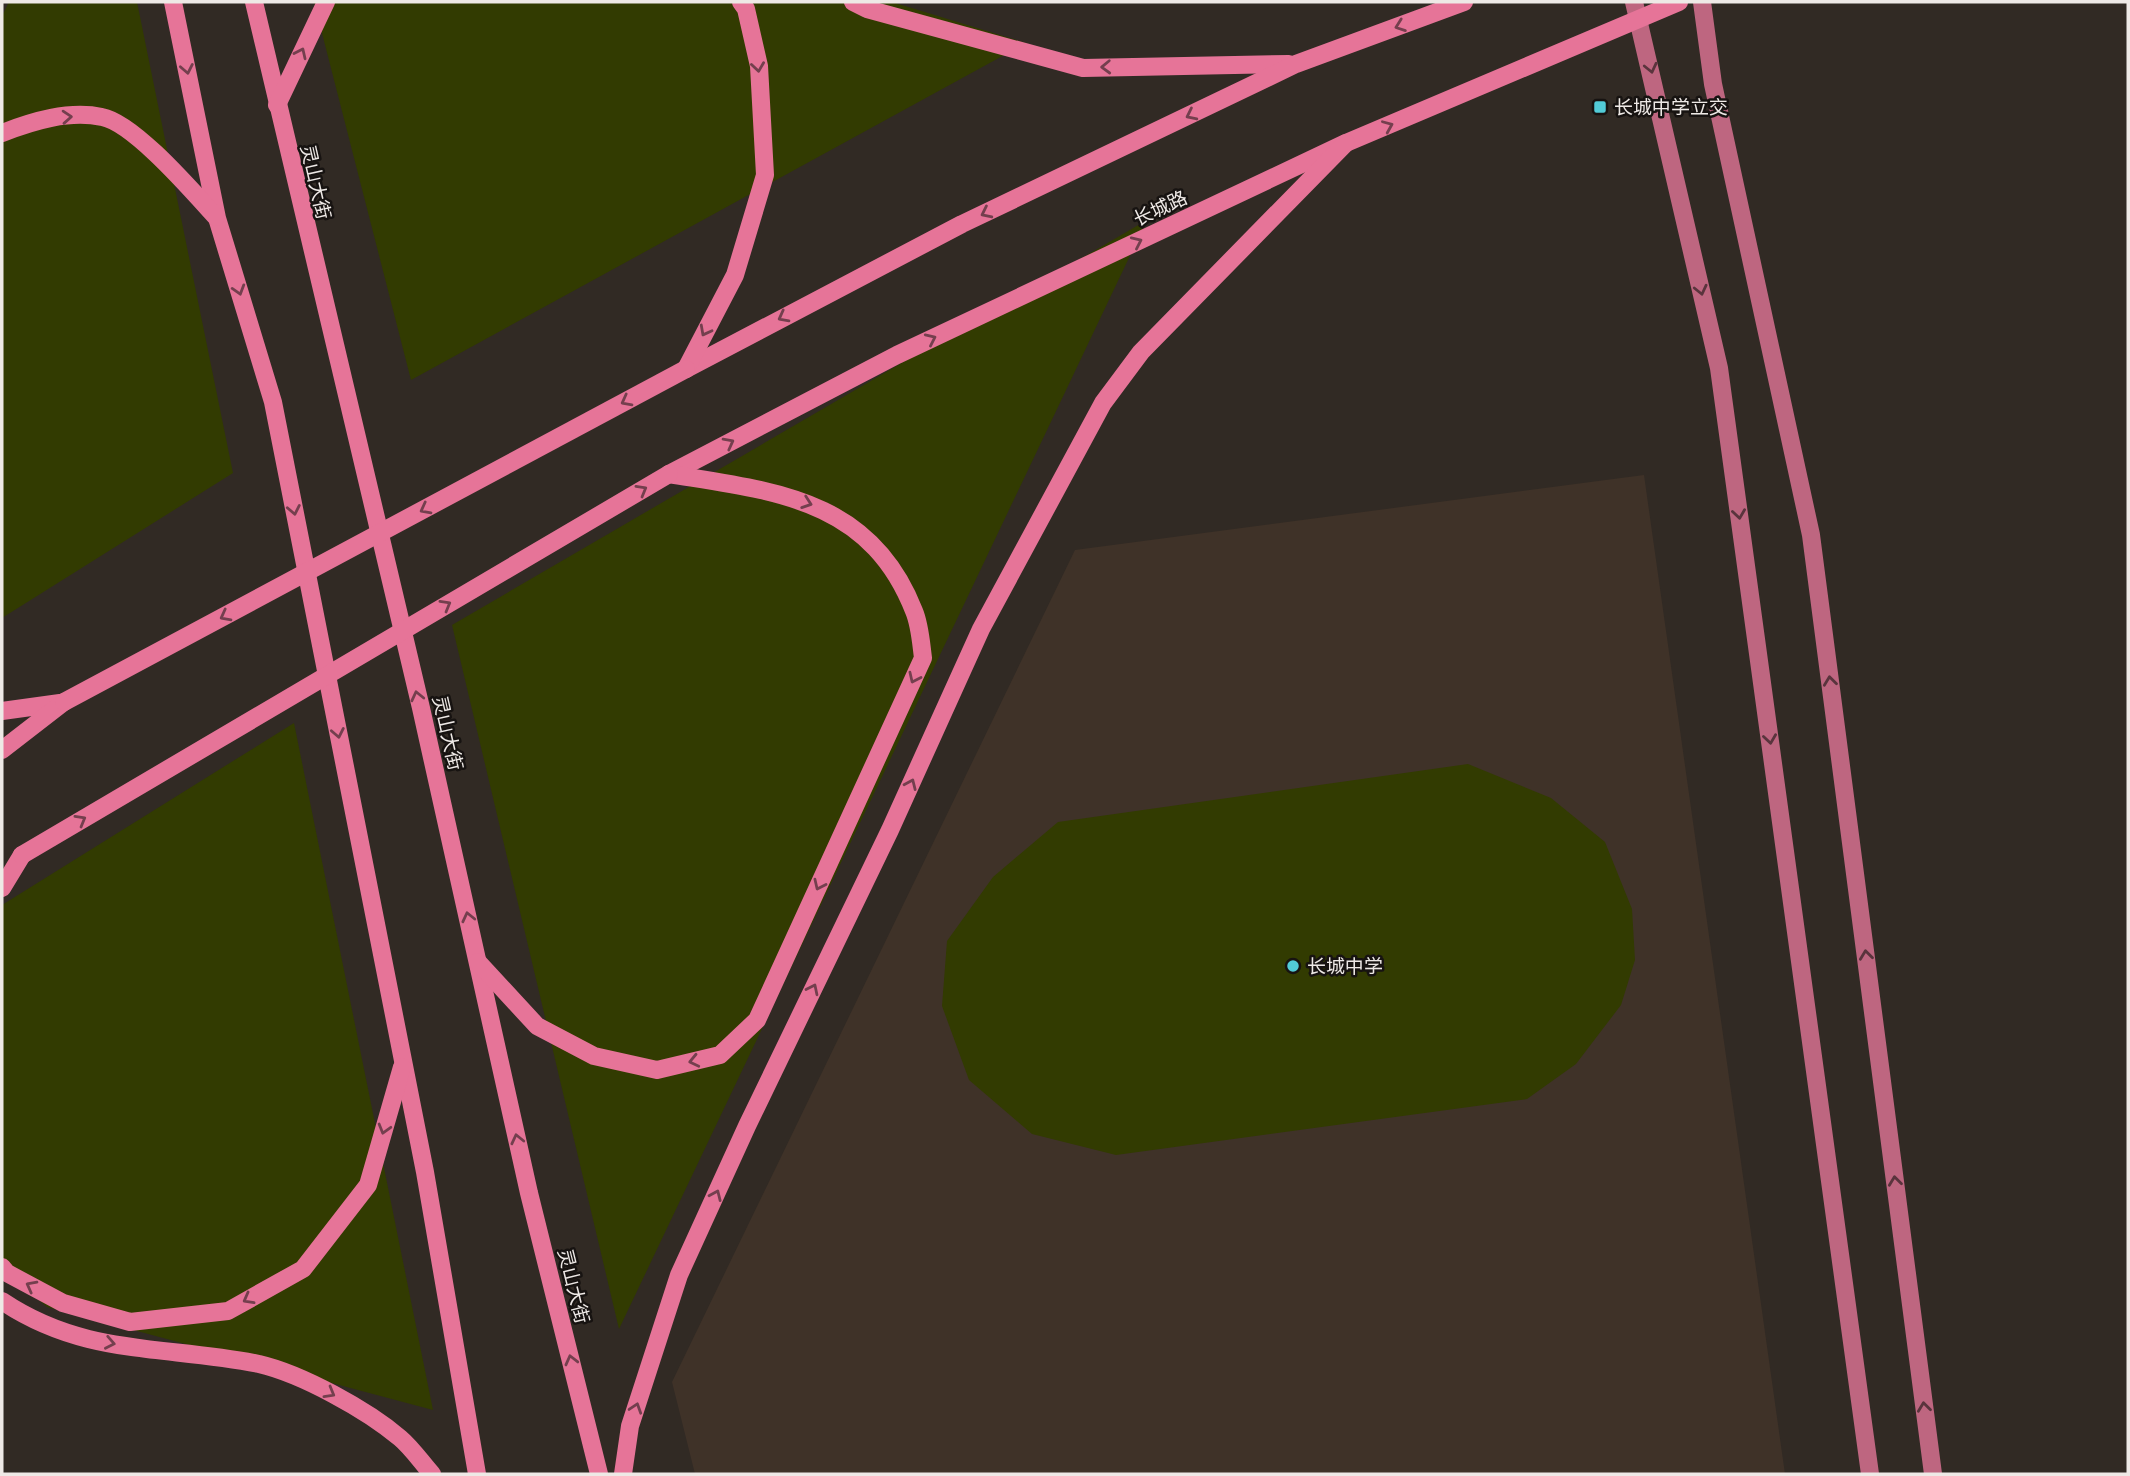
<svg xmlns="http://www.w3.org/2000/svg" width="2130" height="1476" viewBox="0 0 2130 1476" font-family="Raleway,'Noto Sans SC',sans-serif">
<rect width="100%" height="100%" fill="#312a24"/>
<!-- built -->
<polygon fill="#3f3228" points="1644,475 1785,1474 695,1474 672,1382 1075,550"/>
<!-- green -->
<g fill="#323b01">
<polygon points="9,2 137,2 233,473 2,618 2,16"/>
<polygon points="314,2 892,2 1026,43 411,380"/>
<polygon points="1147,220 619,1329 452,625"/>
<polygon points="294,723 433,1410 47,1307 2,1269 2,905"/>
<polygon points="1468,764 1551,798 1605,842 1632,909 1635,960 1621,1005 1576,1064 1527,1099 1116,1155 1032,1134 969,1080 942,1006 947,941 993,877 1058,822"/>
</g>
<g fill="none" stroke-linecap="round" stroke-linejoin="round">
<!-- secondary -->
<g stroke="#be6680" stroke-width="18">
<polyline points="1634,2 1719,368 1870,1474"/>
<polyline points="1702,2 1713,84 1811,535 1933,1474"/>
</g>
<!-- primary -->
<g stroke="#e67498" stroke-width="18">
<polyline points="173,2 217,218 273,402 425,1172 477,1474"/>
<polyline points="254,2 421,708 529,1193 599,1474"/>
<polyline points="853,2 867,9 1083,68 1289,64"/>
<polyline points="277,105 326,2"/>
<path d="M2 133C33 121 69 110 102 117 134 123 193 192 216 217"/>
<polyline points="686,369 962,224 1296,64 1464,2"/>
<polyline points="686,369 735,275 765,175 759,66 746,9 741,2"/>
<polyline points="669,474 897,355 1346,143 1679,2"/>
<polyline points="2,711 60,703"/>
<polyline points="2,750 64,702"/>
<polyline points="2,888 22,855"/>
<path d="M478 962 537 1026 594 1056 657 1070 720 1055 757 1020 923 658C921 643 920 625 914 611 870 498 773 491 669 474"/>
<polyline points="2,1267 7,1273 63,1303 130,1322 228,1311 303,1269 368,1185 402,1067"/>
<path d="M2 1301C85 1357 166 1345 259 1364 302 1374 367 1410 400 1438 412 1448 422 1463 432 1474"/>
<polyline points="623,1474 630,1426 679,1275 747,1126 890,830 981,629 1103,403 1141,352 1346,143"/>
</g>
<!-- primary-bridge -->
<g stroke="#e67498" stroke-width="18">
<polyline points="64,702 686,369"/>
<polyline points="22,855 669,474"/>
</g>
</g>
<!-- one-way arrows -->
<defs><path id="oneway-chevron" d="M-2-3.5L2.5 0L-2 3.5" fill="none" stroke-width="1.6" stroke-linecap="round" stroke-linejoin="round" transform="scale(1.75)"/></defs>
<g stroke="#743f4e">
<use href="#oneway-chevron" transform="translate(1400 26) rotate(160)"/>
<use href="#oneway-chevron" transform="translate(301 53) rotate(-65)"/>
<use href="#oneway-chevron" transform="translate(758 67) rotate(82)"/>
<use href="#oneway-chevron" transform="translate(1106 67) rotate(178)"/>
<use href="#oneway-chevron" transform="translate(187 69) rotate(79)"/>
<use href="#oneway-chevron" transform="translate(1191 115) rotate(154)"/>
<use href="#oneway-chevron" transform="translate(67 117) rotate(-4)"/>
<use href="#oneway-chevron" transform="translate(1388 126) rotate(-23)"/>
<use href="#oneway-chevron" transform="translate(986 213) rotate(154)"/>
<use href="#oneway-chevron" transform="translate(1137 242) rotate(-25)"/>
<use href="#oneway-chevron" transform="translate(239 290) rotate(73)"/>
<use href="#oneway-chevron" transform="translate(783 317) rotate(152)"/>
<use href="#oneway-chevron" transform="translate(705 331) rotate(118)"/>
<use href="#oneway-chevron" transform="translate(931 339) rotate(-25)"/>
<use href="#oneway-chevron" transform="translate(626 401) rotate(152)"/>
<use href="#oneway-chevron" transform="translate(729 443) rotate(-28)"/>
<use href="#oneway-chevron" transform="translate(642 490) rotate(-30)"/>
<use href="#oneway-chevron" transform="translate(807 503) rotate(19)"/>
<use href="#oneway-chevron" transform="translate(425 509) rotate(152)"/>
<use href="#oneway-chevron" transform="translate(294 510) rotate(79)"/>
<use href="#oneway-chevron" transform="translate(446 605) rotate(-30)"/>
<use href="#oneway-chevron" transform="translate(225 616) rotate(152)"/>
<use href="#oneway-chevron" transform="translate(914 678) rotate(115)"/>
<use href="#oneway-chevron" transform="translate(417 696) rotate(-103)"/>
<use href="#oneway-chevron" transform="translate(338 733) rotate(79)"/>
<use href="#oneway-chevron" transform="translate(911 784) rotate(-66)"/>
<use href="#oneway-chevron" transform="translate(81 820) rotate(-30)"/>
<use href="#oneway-chevron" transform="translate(819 885) rotate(115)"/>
<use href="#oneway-chevron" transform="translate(468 917) rotate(-103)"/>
<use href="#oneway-chevron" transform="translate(813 989) rotate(-64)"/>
<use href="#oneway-chevron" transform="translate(694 1061) rotate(167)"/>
<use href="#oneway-chevron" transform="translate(384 1129) rotate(106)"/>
<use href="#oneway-chevron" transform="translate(517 1139) rotate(-103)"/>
<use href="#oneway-chevron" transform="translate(716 1195) rotate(-66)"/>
<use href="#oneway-chevron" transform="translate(31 1286) rotate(-152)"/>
<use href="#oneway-chevron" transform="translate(248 1299) rotate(151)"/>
<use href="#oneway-chevron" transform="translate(110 1343) rotate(11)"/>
<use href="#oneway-chevron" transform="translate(571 1360) rotate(-104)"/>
<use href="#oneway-chevron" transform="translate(330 1393) rotate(30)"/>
<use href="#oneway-chevron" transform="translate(636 1408) rotate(-72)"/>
</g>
<g stroke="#5a343d">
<use href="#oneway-chevron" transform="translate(1651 68) rotate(77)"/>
<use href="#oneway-chevron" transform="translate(1701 290) rotate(77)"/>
<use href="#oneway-chevron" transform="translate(1739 514) rotate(82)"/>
<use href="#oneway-chevron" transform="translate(1830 681) rotate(-97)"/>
<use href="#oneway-chevron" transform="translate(1770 739) rotate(82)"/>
<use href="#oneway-chevron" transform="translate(1866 955) rotate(-97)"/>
<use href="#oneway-chevron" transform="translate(1895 1181) rotate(-97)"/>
<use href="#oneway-chevron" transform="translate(1924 1407) rotate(-97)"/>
</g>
<!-- markers -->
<g fill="#52cbd7" stroke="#171311" stroke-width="2.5">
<rect x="1593" y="100" width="14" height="14" rx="3.5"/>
<circle cx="1293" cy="966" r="7"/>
</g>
<g text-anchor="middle" stroke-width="5" stroke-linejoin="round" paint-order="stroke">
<!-- poi labels -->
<g font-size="19" fill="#eee9e6" stroke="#171311" text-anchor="start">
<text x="1614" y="114">长城中学立交</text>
<text x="1307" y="973">长城中学</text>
</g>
<!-- street labels -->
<g font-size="19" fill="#eee9e6" stroke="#171311">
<text transform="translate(316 182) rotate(77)" y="7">灵山大街</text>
<text transform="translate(1160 208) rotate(-25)" y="7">长城路</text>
<text transform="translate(448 733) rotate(77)" y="7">灵山大街</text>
<text transform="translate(574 1286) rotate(76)" y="7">灵山大街</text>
</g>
</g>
<!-- border -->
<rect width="2130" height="1476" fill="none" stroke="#eee9e6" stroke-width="7"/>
</svg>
